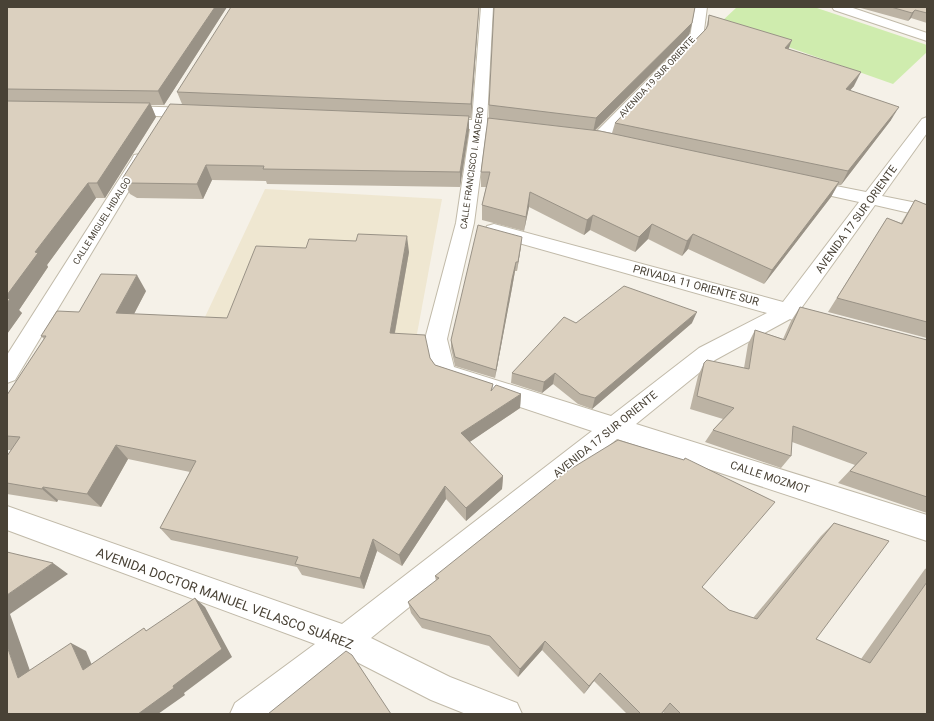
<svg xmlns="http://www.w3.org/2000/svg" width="934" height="721" viewBox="0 0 934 721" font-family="Roboto,sans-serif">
<rect width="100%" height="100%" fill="#f5f1e8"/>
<!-- education -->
<polygon fill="#efe7d1" points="265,189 442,199 414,350 197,334"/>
<!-- green -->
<polygon fill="#cfecae" points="737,7 814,7 927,45 927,52 893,84 720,23"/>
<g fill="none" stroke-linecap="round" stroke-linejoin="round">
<defs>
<g id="minor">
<polygon points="481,7 493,7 487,121 523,127 525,130 523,133 517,135 486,131 474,223 447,339 454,367 611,416 699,348 767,313 487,234 485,230 487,226 494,224 783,302 859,202 800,189 797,185 800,181 806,180 866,192 922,119 927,117 927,133 882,196 927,205 927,217 875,205 802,307 806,313 803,318 796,321 790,319 715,360 636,424 927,515 927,541 617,439 371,638 450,677 517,703 522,714 466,714 431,700 347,657 272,714 230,714 235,703 315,644 7,530 7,506 342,624 592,431 436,379 433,373 425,339 456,223 470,129 434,127 432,124 434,121 440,119 472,120"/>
<polygon points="695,7 707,7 703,38 701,41 604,142 598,144 592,142 590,139 592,136 690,37"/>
<polygon points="832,7 850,7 927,33 927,41 834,10"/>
<polygon points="124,106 194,108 199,110 202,113 199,116 194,118 119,114 116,111 119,108"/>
<polygon points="140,154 146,155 148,159 15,380 7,383 7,355 132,159 134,155"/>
</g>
</defs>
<!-- minor casing -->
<use href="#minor" stroke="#c1baa9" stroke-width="2"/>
<!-- minor -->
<use href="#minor" fill="#fff" fill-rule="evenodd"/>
</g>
<!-- wall -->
<g fill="#bcb3a4">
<polygon points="7,7 227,7 164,105 151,105 156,117 105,198 96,198 47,265 48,267 19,310 22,313 7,334"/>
<polygon points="479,7 471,118 469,118 469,130 460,187 267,184 266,181 212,180 203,199 137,198 130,194 122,179 182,104 177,92"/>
<polygon points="857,7 927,7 927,23 911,18 908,21"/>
<polygon points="709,15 789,49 854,86 850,90 891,120 841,185 838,185 831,197 764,284 688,249 682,256 648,239 635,252 590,230 584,235 529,207 524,231 482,220 482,205 486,187 481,187 481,172 489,118 489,105 689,36 596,130 612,133 615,123 706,29"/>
<polygon points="915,200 927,205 927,338 828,312 887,218 901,223"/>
<polygon points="521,246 517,271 515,271 512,288 495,378 455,366 451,348 451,340"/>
<polygon points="409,252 395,333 430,358 435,365 493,384 492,390 521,394 520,408 469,442 503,476 502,489 466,521 446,499 402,566 377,551 364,589 302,575 297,567 171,540 160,528 190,472 128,459 101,507 58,500 57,502 7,494 7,456 11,450 7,450 7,395 44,339 41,336 79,312 146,291 134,314 227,318"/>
<polygon points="800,307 927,340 927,513 838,483 855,465 792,442 791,456 781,468 705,442 713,430 723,419 690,409 698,376 704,363 744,368 748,344 755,330 783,339 791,321"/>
<polygon points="576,323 692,323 592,409 578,404 553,384 542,393 511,383 512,373"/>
<polygon points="834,523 816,639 861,659 925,569 927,568 927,714 665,714 663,712 661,714 627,714 594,681 584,694 542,650 518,677 489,646 422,628 411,613 408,602 436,581 435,576 702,587 729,610 753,618 821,536"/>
</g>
<!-- shaded-wall -->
<g fill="#999286">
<polygon points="215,7 227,7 164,105 158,91"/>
<polygon points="479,7 471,118 471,104"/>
<polygon points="915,10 911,18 908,21 912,13"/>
<polygon points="692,23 689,36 593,132 596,118"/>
<polygon points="792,40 787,53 785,48"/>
<polygon points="861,72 854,86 840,102 846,89"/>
<polygon points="150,103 156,117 105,198 97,183"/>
<polygon points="899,107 891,120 841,185 848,171"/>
<polygon points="469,116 469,130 460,187 460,172"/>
<polygon points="206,165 212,180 203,199 197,184"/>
<polygon points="839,182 831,197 764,284 772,270"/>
<polygon points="88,183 96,198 47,265 48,267 19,310 22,313 7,334 7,295 35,252"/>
<polygon points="530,192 529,207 524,231 526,217"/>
<polygon points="593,215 590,230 584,235 587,220"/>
<polygon points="652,224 648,239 635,252 639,237"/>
<polygon points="693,234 688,249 682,256 687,241"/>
<polygon points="407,236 409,252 392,348 390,333"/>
<polygon points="522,237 521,246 517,271 518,262"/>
<polygon points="516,262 515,271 512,288 495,378 496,370 512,279"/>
<polygon points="137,275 146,291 126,329 116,313"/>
<polygon points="697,312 692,323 592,409 595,398"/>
<polygon points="555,373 553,384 542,393 544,382"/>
<polygon points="521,394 520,408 461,448 461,433"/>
<polygon points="116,445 128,459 101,507 87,494"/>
<polygon points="503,476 502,489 466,521 466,508"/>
<polygon points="445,486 446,499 402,566 399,555"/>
<polygon points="43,487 58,500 57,502 42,489"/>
<polygon points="373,539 377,551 364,589 360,578"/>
<polygon points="53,563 68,574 10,614 35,685 18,678 7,646 7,595"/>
<polygon points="195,598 205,607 232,657 184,693 185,695 158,714 138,714 173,686"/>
<polygon points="545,641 542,650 518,677 520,669"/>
<polygon points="71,643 86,651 97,677 83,670"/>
<polygon points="600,673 594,681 584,694 589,686"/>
</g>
<!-- building -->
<g fill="#dbd0bf" stroke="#999286">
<polygon points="7,7 215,7 158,91 7,89"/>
<polygon points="231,7 479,7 471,104 177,92"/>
<polygon points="494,7 695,7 692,23 596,118 489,105"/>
<polygon points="891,7 927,7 927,13 915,10 912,13"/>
<polygon points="709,15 792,40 785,48 861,72 846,89 899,107 848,171 615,123 706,29 708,25"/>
<polygon points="7,101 150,103 97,183 88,183 35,252 38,253 7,295"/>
<polygon points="170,104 469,116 460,172 263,169 264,166 206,165 197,184 129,183 122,179"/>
<polygon points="488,118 600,131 839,182 772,270 693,234 687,241 652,224 639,237 593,215 587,220 530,192 526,217 482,205 490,172 481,172"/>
<polygon points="915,200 927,205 927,322 837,298 887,218 902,224"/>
<polygon points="478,225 522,237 518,262 516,262 512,279 496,370 455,357 451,340"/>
<polygon points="358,234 407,236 390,333 425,335 430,358 435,365 493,384 491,391 496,385 521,394 461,433 503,476 466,508 445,486 399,555 373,539 360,578 295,564 298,557 160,528 196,461 116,445 87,494 43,487 42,489 7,483 7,456 20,437 7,436 7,395 46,336 41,336 57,311 79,312 101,274 137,275 116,313 227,318 256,246 306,248 309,239 356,241"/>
<polygon points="624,286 697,312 595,398 580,394 555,373 544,382 512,373 564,317 576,323"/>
<polygon points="7,298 10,299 7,303"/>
<polygon points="800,307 927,340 927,497 850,471 867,453 793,426 791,456 713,430 734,408 697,396 704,363 707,360 749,369 755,330 785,340"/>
<polygon points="618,440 684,460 685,458 775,502 702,587 729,610 757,619 834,523 889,541 816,639 870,663 927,582 927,714 681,714 670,703 661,714 641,714 600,673 589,686 545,641 520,669 490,636 420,618 408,602 439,578 435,576 564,473"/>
<polygon points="7,552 53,563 7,595"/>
<polygon points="195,598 222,649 173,686 174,688 138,714 7,714 7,646 18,678 71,643 83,670 144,628 146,631"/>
<polygon points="346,651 352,655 391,714 268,714"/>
</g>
<g text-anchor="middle" stroke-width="3.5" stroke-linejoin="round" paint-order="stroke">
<!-- far-street labels -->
<g font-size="9" fill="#494236" stroke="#fff">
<text transform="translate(657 77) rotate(-47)" y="3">AVENIDA 19 SUR ORIENTE</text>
<text transform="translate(472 168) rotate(-82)" y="3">CALLE FRANCISCO I. MADERO</text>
<text transform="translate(102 221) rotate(-58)" y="3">CALLE MIGUEL HIDALGO</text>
</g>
<!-- street labels -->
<g font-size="11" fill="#494236" stroke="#fff">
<text transform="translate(856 219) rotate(-54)" y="4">AVENIDA 17 SUR ORIENTE</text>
<text transform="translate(696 285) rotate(15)" y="4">PRIVADA 11 ORIENTE SUR</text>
<text transform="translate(605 434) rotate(-39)" y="4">AVENIDA 17 SUR ORIENTE</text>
<text transform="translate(770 477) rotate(18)" y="4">CALLE MOZMOT</text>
</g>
<!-- near-street labels -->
<g font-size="13" fill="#494236" stroke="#fff">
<text transform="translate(225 598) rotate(20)" y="5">AVENIDA DOCTOR MANUEL VELASCO SUÁREZ</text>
</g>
</g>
<!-- border -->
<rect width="934" height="721" fill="none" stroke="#494236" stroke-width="16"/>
</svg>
